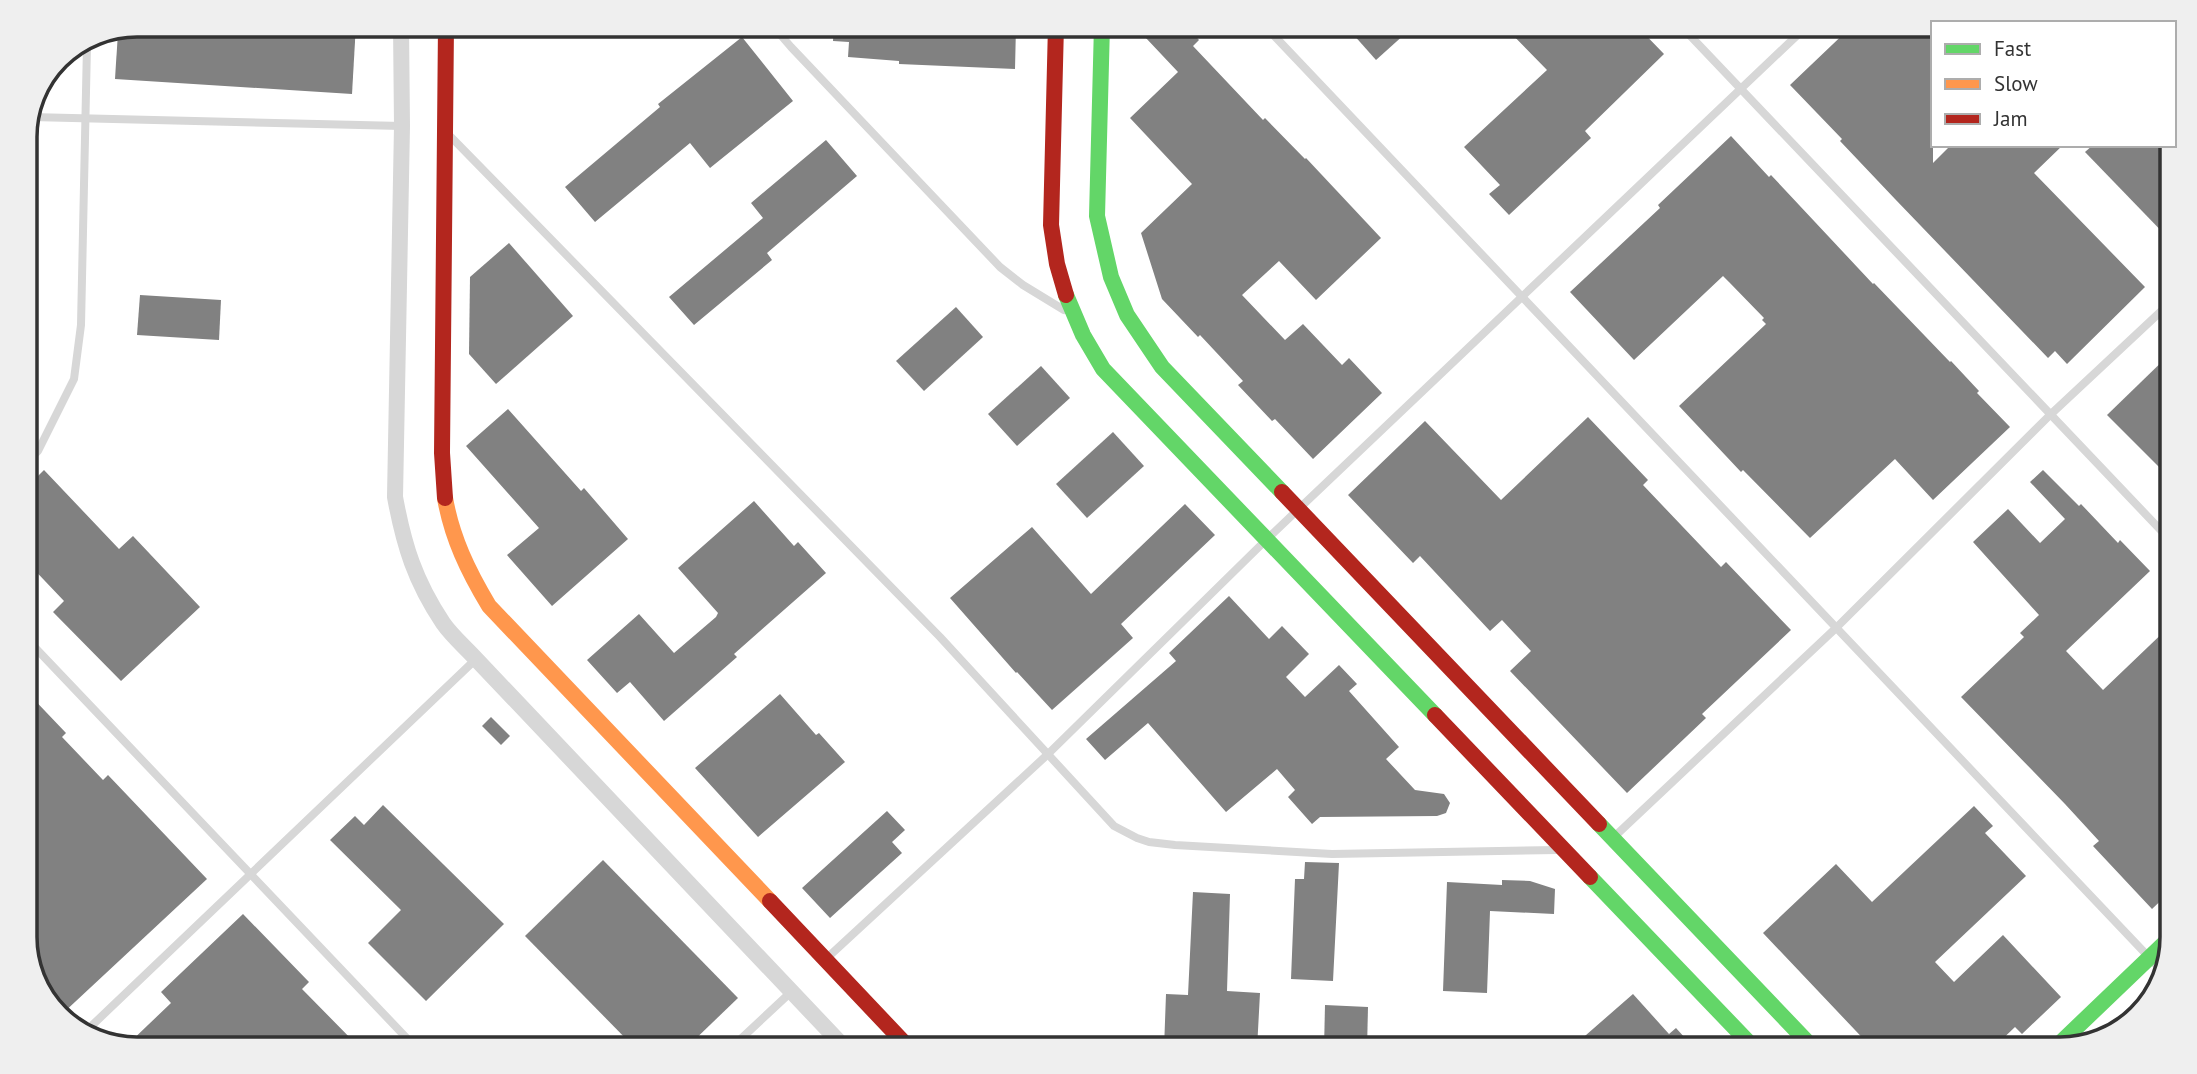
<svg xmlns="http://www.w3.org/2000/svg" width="2197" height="1074" viewBox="0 0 2197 1074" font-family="'PT Sans',sans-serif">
<rect width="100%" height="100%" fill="#fff"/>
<!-- building -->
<g fill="#818181">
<polygon points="137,24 356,24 352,94 115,79 118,32"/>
<polygon points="834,24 1016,26 1015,69 899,64 899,61 848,57 849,42 833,41"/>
<polygon points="1158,24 1185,24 1199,40 1193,46 1263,120 1265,118 1305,159 1306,158 1381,238 1316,300 1279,261 1242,295 1285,340 1303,324 1342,365 1349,358 1382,393 1313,459 1275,419 1272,421 1238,385 1243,381 1200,335 1198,337 1162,299 1141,233 1192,184 1130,118 1178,72 1145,37"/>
<polygon points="1344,24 1416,24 1376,60"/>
<polygon points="1502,24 1635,24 1664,54 1585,131 1591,138 1509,215 1489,194 1500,185 1464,147 1547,70"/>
<polygon points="1854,24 1933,24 1933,163 1951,145 2063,145 2034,173 2145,287 2067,364 2055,351 2048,358 1895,199 1840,141 1842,139 1790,85"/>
<polygon points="742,37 793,101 710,168 690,143 595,222 565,187 660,107 658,104"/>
<polygon points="1731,136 1769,177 1771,175 1873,284 1874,283 1950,362 1951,361 1979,391 1977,393 2010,427 1933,500 1895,459 1810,538 1743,470 1741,472 1679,406 1766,324 1762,320 1764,318 1729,282 1723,276 1634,360 1570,292 1660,208 1658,205"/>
<polygon points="826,140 857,176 767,253 772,260 694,325 669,297 763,218 751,203"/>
<polygon points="2093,145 2172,145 2172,242 2085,152"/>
<polygon points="509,243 573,316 496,384 469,354 470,277"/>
<polygon points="140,295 221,300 219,340 137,335"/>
<polygon points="956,307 983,337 924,391 896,361"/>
<polygon points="2172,352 2172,480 2107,415"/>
<polygon points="1041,366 1070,398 1017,446 988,414"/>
<polygon points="508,409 581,491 584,488 628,539 552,606 507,555 539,528 466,446"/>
<polygon points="1588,417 1648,480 1643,485 1721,567 1726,562 1791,630 1702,714 1706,718 1627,793 1510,671 1531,651 1502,620 1490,631 1420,556 1413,563 1348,495 1425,421 1501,500"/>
<polygon points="1113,432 1144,466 1087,518 1056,484"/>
<polygon points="44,470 119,549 133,536 200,607 121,681 53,612 64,601 25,560 25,489"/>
<polygon points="2043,470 2079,506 2081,504 2118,543 2120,540 2150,571 2066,651 2103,690 2172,624 2172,890 2152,909 2093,846 2099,841 2065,804 1961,697 2024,637 2020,633 2039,615 1973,542 2008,509 2040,543 2065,519 2030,482"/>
<polygon points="754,501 794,546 798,542 826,573 734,654 737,657 664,721 630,682 617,693 587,660 639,614 674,653 716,617 718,613 678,568"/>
<polygon points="1185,504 1215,535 1121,624 1133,638 1052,710 1017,672 1016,673 950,598 1032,527 1091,594"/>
<polygon points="1229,596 1269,639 1282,626 1309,654 1286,677 1305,697 1339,665 1357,684 1349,691 1399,747 1386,759 1415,790 1444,794 1450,803 1446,813 1437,816 1320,817 1312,824 1288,797 1295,790 1277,769 1226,812 1148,723 1105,760 1086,739 1176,661 1169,653"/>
<polygon points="25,690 66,733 62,737 103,780 108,775 207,879 61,1015 44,1000 25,945"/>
<polygon points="780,694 816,735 819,733 845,762 758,837 695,768"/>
<polygon points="491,717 510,736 501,745 482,726"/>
<polygon points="383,805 504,924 426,1001 368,943 401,910 330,840 355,816 364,825"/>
<polygon points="1974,806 1993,826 1985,833 2026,876 1935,962 1954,982 2003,935 2061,997 2022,1034 2015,1027 1992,1049 1873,1049 1763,933 1836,864 1872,902"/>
<polygon points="887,811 905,830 892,842 902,853 830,918 802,888"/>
<polygon points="603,860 738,998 685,1049 636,1049 525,936"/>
<polygon points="1305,862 1339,863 1333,981 1291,979 1295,879 1304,879"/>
<polygon points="1502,880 1530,881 1555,889 1554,914 1490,911 1487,993 1443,991 1447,882 1502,885"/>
<polygon points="1193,892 1230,894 1227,991 1260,993 1257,1049 1164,1049 1166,994 1188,995"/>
<polygon points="243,914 309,982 302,989 361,1049 137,1049 125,1047 171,1003 161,992"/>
<polygon points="1633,994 1669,1034 1676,1028 1695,1049 1570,1049"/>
<polygon points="1325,1005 1368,1007 1367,1049 1324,1049"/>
</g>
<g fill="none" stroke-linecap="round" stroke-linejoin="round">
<!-- lane -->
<g stroke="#d7d7d7" stroke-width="8">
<polyline points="772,25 791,47 1000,267 1023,285 1064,310"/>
<polyline points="1264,25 2164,973"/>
<polyline points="1680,25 2172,542"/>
<polyline points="31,117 402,126"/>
<polyline points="451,137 940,637 1114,826 1137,838 1149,842 1175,845 1332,854 1558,850"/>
<polyline points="25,464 38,451 74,379 81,325 87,45"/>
<polyline points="25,637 417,1049"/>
<polyline points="1614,837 1836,628 2050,415 2172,301"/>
<polyline points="827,958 1047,755 1266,540 1808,25"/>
<polyline points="83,1034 476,659"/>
<polyline points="730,1049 791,992"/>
</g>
<!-- street -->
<path stroke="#d7d7d7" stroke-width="16" d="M401 25 402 126 395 497C404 546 415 581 443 623 452 636 465 647 476 659L846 1049"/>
<!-- fast -->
<g stroke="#63d668" stroke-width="16">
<polyline points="1102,25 1097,216 1111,277 1127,315 1162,367 1282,492"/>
<polyline points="1066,295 1083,335 1103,369 1435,715"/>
<polyline points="1599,824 1814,1049"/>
<polyline points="1590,877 1755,1049"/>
<polyline points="2054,1049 2172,936"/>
</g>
<!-- slow -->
<path stroke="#ff974d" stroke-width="16" d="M445 498C452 538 468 571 489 606L770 901"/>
<!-- jam -->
<g stroke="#b3261e" stroke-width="16">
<polyline points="1056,25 1051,225 1057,264 1066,295"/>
<polyline points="1282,492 1599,824"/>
<polyline points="445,498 442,453 446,25"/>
<polyline points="1435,715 1590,877"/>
<polyline points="770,901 910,1049"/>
</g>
</g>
<!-- crop -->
<path d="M0 0H2197V1074H0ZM137 37H2060A100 100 0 0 1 2160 137V937A100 100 0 0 1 2060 1037H137A100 100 0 0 1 37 937V137A100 100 0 0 1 137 37Z" fill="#efefef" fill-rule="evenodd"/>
<path fill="none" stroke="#333" stroke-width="3.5" d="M137 37H2060A100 100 0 0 1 2160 137V937A100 100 0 0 1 2060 1037H137A100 100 0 0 1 37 937V137A100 100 0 0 1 137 37Z"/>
<!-- legend -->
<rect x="1931" y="21" width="245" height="126" fill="#ffffff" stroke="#adadad" stroke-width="2"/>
<rect x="1945" y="44" width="35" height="10" fill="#63d668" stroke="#adadad" stroke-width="2"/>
<text x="1994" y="56" font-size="21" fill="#333333">Fast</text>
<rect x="1945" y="79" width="35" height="10" fill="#ff974d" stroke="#adadad" stroke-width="2"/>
<text x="1994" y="91" font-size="21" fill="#333333">Slow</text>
<rect x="1945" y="114" width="35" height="10" fill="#b3261e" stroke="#adadad" stroke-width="2"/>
<text x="1994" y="126" font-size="21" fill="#333333">Jam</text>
</svg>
